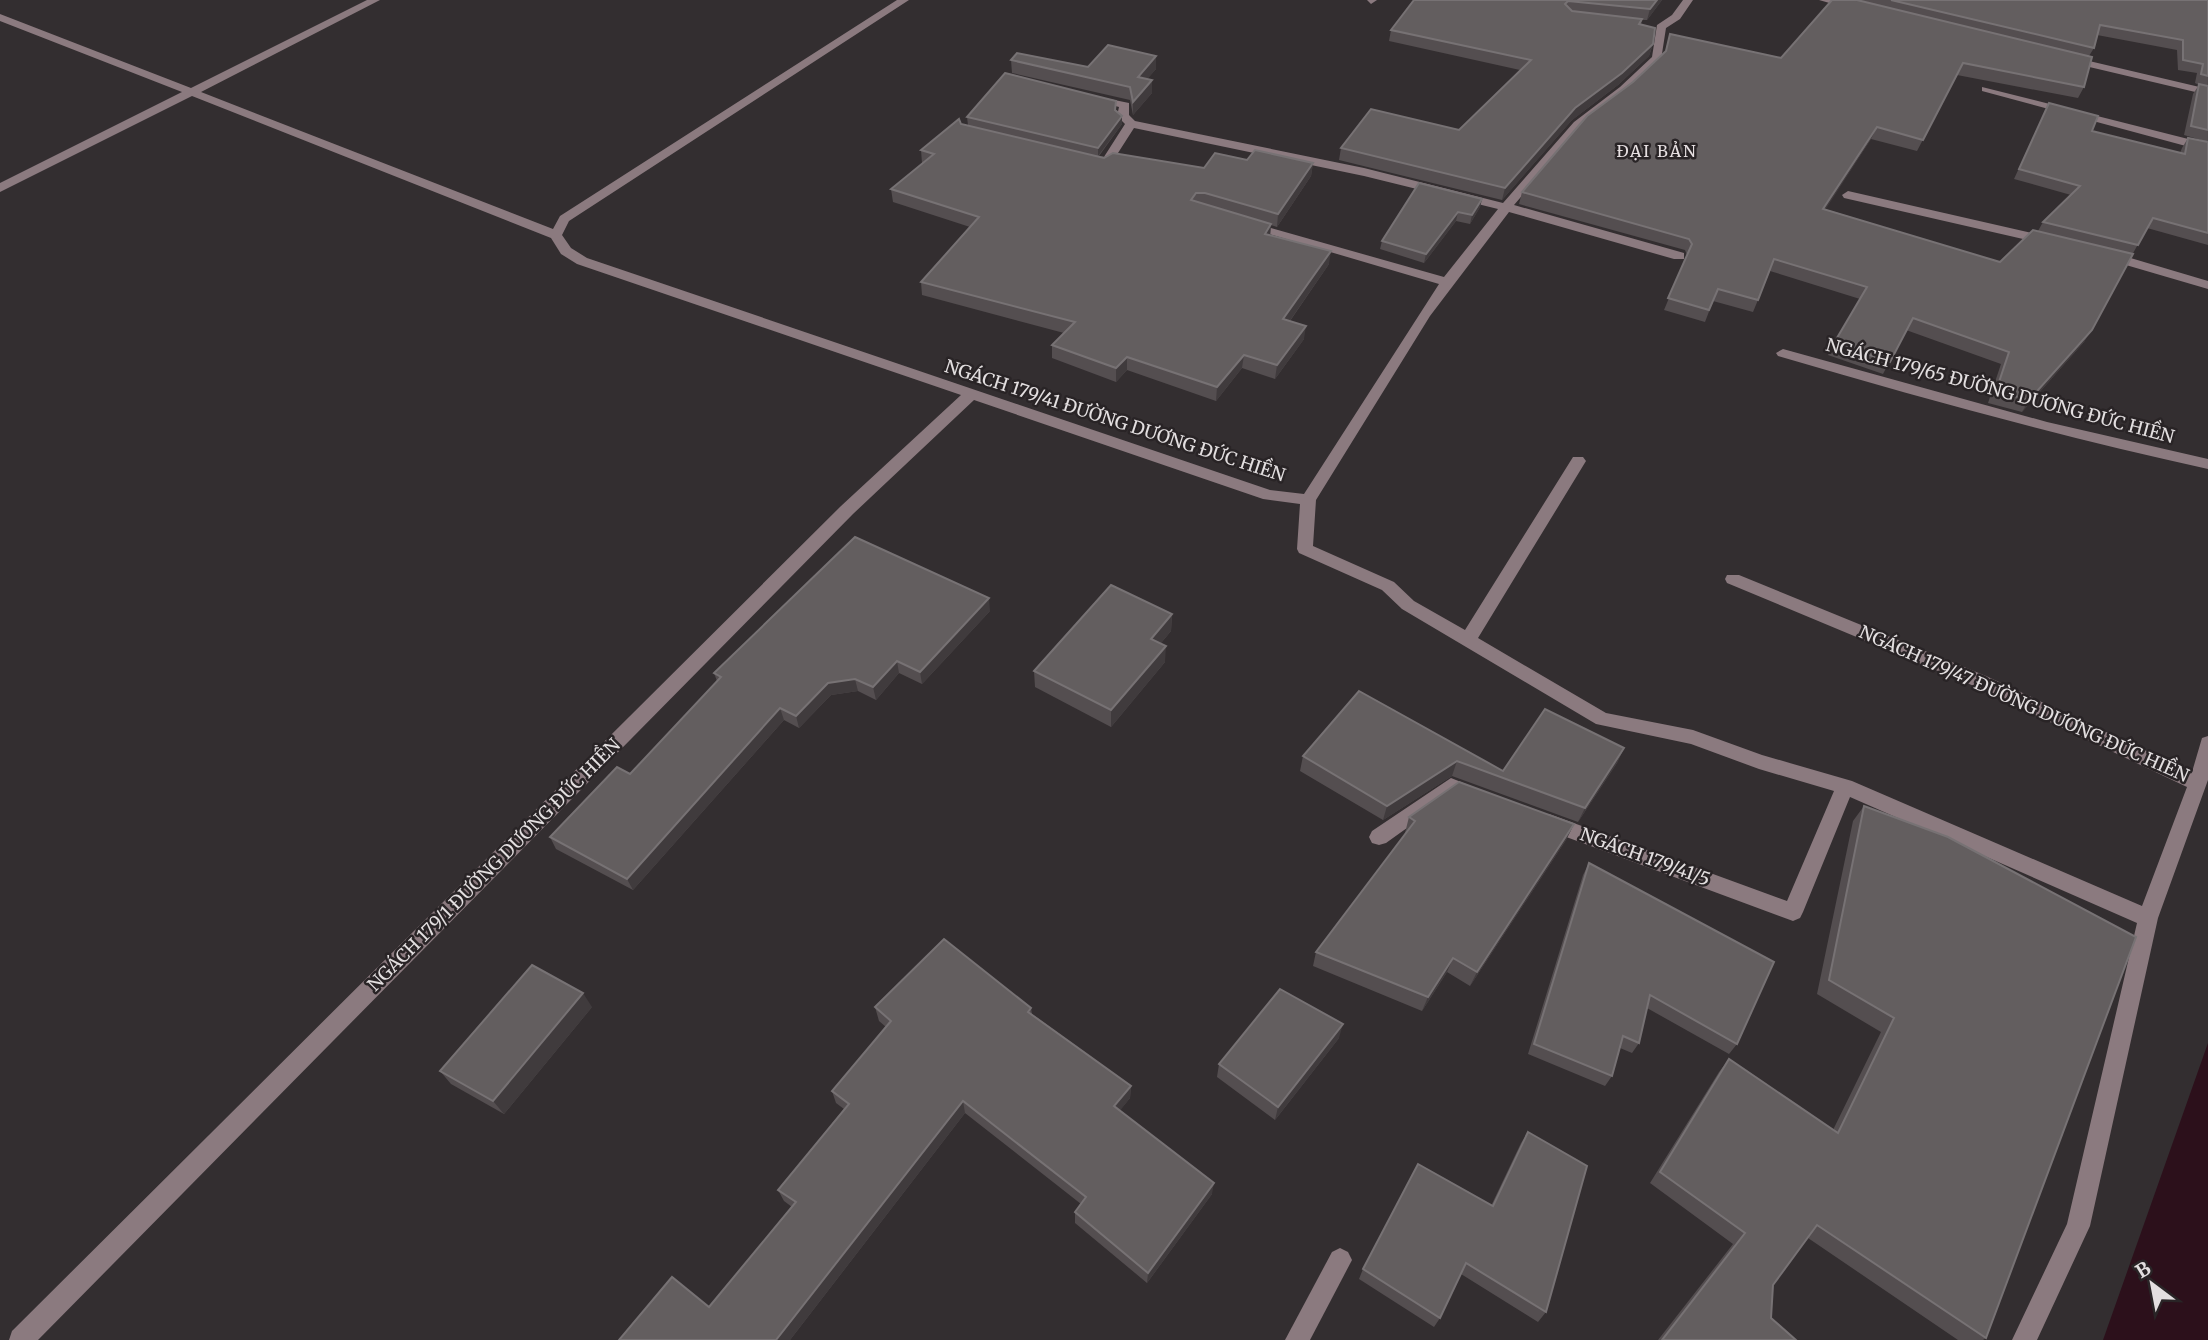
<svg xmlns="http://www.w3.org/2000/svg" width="2208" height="1340" viewBox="0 0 2208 1340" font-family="Merriweather,serif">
<rect width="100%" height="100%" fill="#332e30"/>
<!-- water -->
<polygon fill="#2c101b" points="2208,1043 2208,1340 2103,1340"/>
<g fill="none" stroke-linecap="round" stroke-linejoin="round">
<!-- minor -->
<g fill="#8b7a7f" fill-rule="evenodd">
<polygon points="367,0 380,0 201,92 553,229 560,216 897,0 909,0 569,221 562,235 571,248 587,258 1270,490 1304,494 1439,284 1242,226 1248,222 1253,223 1444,277 1498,209 1364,176 1134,128 1109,167 1093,165 1093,159 1102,160 1125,124 1117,116 1119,107 1090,99 1090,95 1129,103 1129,115 1135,121 1364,168 1503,203 1574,122 1620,87 1652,57 1657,25 1672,15 1683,0 1693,0 1680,19 1666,28 1661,60 1628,91 1582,126 1514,205 1684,253 1684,259 1674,259 1509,212 1430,316 1316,500 1313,546 1394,582 1414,601 1465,630 1573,457 1583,457 1586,461 1478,638 1606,713 1693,730 1762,755 1852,781 2142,906 2187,787 1974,686 1727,583 1725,579 1727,575 1739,575 1986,676 2192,772 2202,738 2208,736 2208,780 2158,918 2090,1226 2037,1340 2012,1340 2067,1224 2137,923 1850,797 1803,912 1800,918 1793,921 1542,828 1539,822 1542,816 1549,814 1787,901 1834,791 1759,769 1691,744 1596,724 1402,609 1382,590 1299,553 1297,549 1300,504 1263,499 974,400 853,514 38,1340 9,1340 12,1331 841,506 961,395 577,264 561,254 551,238 192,96 0,192 0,183 182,92 0,21 0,14 191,88"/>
<polygon points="1367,0 1377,0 1371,4"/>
<polygon points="1819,0 1837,0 1859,7 1854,10"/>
<polygon points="2068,56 2208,89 2208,95 2064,61 2064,57"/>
<polygon points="1982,87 2208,144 2208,152 1982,91"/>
<polygon points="1848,191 2049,237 2055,241 2049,245 1844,198 1842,195"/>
<polygon points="2107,251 2208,281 2208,289 2102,258 2102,252"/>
<path d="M1783 349 2047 422 2208 459V469C2063 437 1920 398 1778 356L1776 353Z"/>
<polygon points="1451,778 1481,790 1483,795 1481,800 1474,803 1453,795 1386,843 1379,845 1372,843 1369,837 1372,831"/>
<polygon points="1340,1248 1348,1252 1352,1260 1310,1340 1285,1340 1332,1252"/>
</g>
</g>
<!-- wall -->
<g fill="#544e50">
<polygon points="1414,0 1662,0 1647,20 1642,20 1641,25 1653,44 1649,56 1618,85 1572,120 1502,200 1339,160 1341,148 1459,130 1520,70 1389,41 1391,30"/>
<polygon points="1832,0 2208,0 2208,142 2184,135 2193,94 2199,85 2195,83 2197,73 2178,70 2177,50 2097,35 2094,48 2089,56 2084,87 2078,98 1957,75 1917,151 1871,139 1825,209 2000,262 2038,231 2043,222 2071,195 2014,179 2049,103 2092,131 2180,153 2182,148 2188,138 2208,142 2208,245 2147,228 2084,342 2022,412 1988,403 2001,364 1906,330 1883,374 1828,355 1860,299 1770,271 1753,312 1713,301 1705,322 1664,310 1687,255 1685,250 1519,204 1522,192 1633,82 1665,52 1670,34 1781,58"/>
<polygon points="1011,60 1088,67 1156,69 1147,79 1152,93 1133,115 1130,100 1012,73"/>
<polygon points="1116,110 1122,124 1099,156 1204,168 1247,160 1313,163 1311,176 1277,227 1271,225 1270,235 1329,264 1290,321 1304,339 1275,379 1242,368 1216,401 1127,370 1116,382 1052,358 1052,345 1064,333 922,295 921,282 970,227 893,202 891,189 923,163 922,163 921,150 968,125 967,117"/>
<polygon points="1482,199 1480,207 1470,224 1456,221 1424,263 1380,249 1382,241"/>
<polygon points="990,611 922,684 899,673 876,700 858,691 831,695 799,728 784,720 633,890 556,849 550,837 630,774 717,681 714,673"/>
<polygon points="1172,614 1171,631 1161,643 1165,662 1111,727 1035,687 1034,671"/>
<polygon points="1359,691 1503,771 1624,748 1617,763 1578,822 1452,776 1383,820 1300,771 1303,756"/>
<polygon points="1864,806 1986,1338 1983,1340 1958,1340 1808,1238 1773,1285 1771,1318 1796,1340 1658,1340 1733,1244 1650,1183 1719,1072 1729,1059 1833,1130 1881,1032 1817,994 1853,821"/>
<polygon points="1409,817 1574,824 1566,840 1470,986 1447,972 1422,1011 1313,966 1316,952 1406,834 1405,833"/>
<polygon points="1589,863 1737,1044 1729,1054 1647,1008 1639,1043 1632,1053 1620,1048 1612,1076 1605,1086 1528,1054 1583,875"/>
<polygon points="592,1007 504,1114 451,1084 440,1071"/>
<polygon points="875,1007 1031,1008 1032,1014 1131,1086 1130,1098 1120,1110 1212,1194 1147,1283 1075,1223 1075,1212 1081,1204 965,1113 790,1340 619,1340 709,1307 792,1207 784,1201 778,1190 844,1109 836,1103 832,1091 886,1027 879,1021"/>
<polygon points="1339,1038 1275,1120 1217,1077 1219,1064"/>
<polygon points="1528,1132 1546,1312 1538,1322 1461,1274 1440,1318 1434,1327 1359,1279 1363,1269 1491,1206 1521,1143"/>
</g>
<!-- shaded-wall -->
<g fill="#403b3d">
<polygon points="1657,0 1662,0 1647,20 1650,9"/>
<polygon points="1653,44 1649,56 1618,85 1572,120 1502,200 1505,188 1575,108"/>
<polygon points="1156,56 1156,69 1138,90 1138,77"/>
<polygon points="1152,80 1152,93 1133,115 1133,102"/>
<polygon points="1122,116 1122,124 1098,156 1098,148"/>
<polygon points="1877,127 1871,139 1818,221 1823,209"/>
<polygon points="1313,163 1311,176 1277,227 1278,214"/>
<polygon points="1482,199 1480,207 1470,224 1472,215"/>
<polygon points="1458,212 1456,221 1424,263 1426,254"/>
<polygon points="1271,224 1270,237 1265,234"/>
<polygon points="1331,251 1329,264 1282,332 1283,319"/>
<polygon points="1306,326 1304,339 1275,379 1277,365"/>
<polygon points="2092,330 2084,342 2022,412 2029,400"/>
<polygon points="1244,355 1242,368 1216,401 1217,387"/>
<polygon points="1127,357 1127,370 1116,382 1116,368"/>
<polygon points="989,598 990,611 922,684 920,672"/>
<polygon points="1172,614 1171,631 1151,655 1151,639"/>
<polygon points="1166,646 1165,662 1111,727 1111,710"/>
<polygon points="897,661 899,673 876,700 873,687"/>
<polygon points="855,679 858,691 831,695 799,728 796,716 828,683"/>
<polygon points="780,708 784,720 633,890 627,879"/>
<polygon points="1624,748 1617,763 1578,822 1585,808"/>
<polygon points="1457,761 1452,776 1383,820 1387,806"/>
<polygon points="1574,824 1566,840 1470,986 1477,972"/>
<polygon points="1453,958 1447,972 1422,1011 1428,997"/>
<polygon points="583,993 592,1007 504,1114 493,1101"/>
<polygon points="1343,1024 1339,1038 1275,1120 1278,1107"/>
<polygon points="1131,1086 1130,1098 1114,1118 1114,1106"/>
<polygon points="963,1101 965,1113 790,1340 776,1340"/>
<polygon points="1214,1183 1212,1194 1147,1283 1148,1273"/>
</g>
<!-- building -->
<g fill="#635e5f" stroke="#777274" stroke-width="2">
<polygon points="1414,0 1657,0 1650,9 1568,1 1565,4 1572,11 1642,19 1639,24 1655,28 1653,44 1622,73 1575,108 1505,188 1341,148 1371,109 1459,130 1531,60 1391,30"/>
<polygon points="1832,0 1857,0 2092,57 2084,87 1963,63 1923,140 1877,127 1823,209 2000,262 2033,230 2133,254 2092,330 2029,400 1996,391 2009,352 1913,318 1890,362 1834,343 1867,287 1774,259 1758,300 1718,289 1709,310 1668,298 1692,244 1689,239 1522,192 1587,116 1633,82 1666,51 1670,34 1781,58"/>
<polygon points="1891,0 2208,0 2208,76 2201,74 2203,64 2183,60 2183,40 2100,25 2094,48"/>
<polygon points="1108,45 1156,56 1138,77 1152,80 1133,102 1130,87 1011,60 1017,53 1088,67"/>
<polygon points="1005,73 1116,101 1115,110 1122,116 1098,148 967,117"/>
<polygon points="2199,84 2208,86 2208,130 2191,126"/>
<polygon points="2049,103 2098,116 2092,131 2185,154 2188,138 2208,142 2208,233 2153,218 2138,245 2043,222 2080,186 2019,169"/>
<polygon points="959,119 961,124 1104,158 1113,153 1204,168 1215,153 1247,160 1255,150 1313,163 1278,214 1205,193 1196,193 1191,200 1271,224 1265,234 1331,251 1283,319 1306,326 1277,365 1244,355 1217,387 1127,357 1116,368 1052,345 1075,322 921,282 979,217 891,189 934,154 921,150"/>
<polygon points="1419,183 1482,199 1472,215 1458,212 1426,254 1382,241"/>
<polygon points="855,537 989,598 920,672 897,661 873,687 855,679 828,683 796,716 780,708 627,879 550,837 617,767 630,774 721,677 714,673"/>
<polygon points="1111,585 1172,614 1151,639 1166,646 1111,710 1034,671"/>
<polygon points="1359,691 1503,771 1545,709 1624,748 1585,808 1457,761 1387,806 1303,756"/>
<polygon points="1459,782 1574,824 1477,972 1453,958 1428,997 1316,952 1415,821 1409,817"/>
<polygon points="1864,806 1948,837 2136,937 1986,1338 1817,1225 1773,1285 1771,1318 1796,1340 1662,1340 1745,1233 1660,1172 1729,1059 1838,1133 1894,1018 1829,980"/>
<polygon points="1589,863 1774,962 1737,1044 1650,995 1639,1043 1623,1036 1612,1076 1534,1044"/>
<polygon points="944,939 1031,1008 1028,1012 1131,1086 1114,1106 1214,1183 1148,1273 1075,1212 1086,1197 963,1101 776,1340 619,1340 672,1277 709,1307 796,1202 778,1190 849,1104 832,1091 891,1021 875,1007"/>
<polygon points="532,965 583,993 493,1101 440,1071"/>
<polygon points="1280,989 1343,1024 1278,1107 1219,1064"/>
<polygon points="1528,1132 1587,1166 1546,1312 1466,1263 1440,1318 1363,1269 1418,1164 1493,1206"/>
</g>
<g text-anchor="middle" stroke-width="5" stroke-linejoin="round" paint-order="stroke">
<!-- far-neighbourhood labels -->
<g font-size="16" letter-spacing="2" fill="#e7e0e2" stroke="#292426">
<text x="1657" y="157">ĐẠI BẢN</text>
</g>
<!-- street labels -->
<g font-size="18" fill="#e3dfe0" stroke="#292426">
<text transform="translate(2000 391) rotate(15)" y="6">NGÁCH 179/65 ĐƯỜNG DƯƠNG ĐỨC HIỀN</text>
<text transform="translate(1115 421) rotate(18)" y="6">NGÁCH 179/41 ĐƯỜNG DƯƠNG ĐỨC HIỀN</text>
<text transform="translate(2024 704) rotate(24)" y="6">NGÁCH 179/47 ĐƯỜNG DƯƠNG ĐỨC HIỀN</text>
<text transform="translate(1645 857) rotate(20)" y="6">NGÁCH 179/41/5</text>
<text transform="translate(494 865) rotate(-45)" y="6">NGÁCH 179/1 ĐƯỜNG DƯƠNG ĐỨC HIỀN</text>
</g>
</g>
<!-- north arrow -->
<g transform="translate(2152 1284) rotate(328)" stroke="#292426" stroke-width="5" paint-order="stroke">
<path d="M0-5L12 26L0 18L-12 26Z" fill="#e3dfe0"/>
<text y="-10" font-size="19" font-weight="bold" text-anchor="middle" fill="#e3dfe0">B</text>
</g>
</svg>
